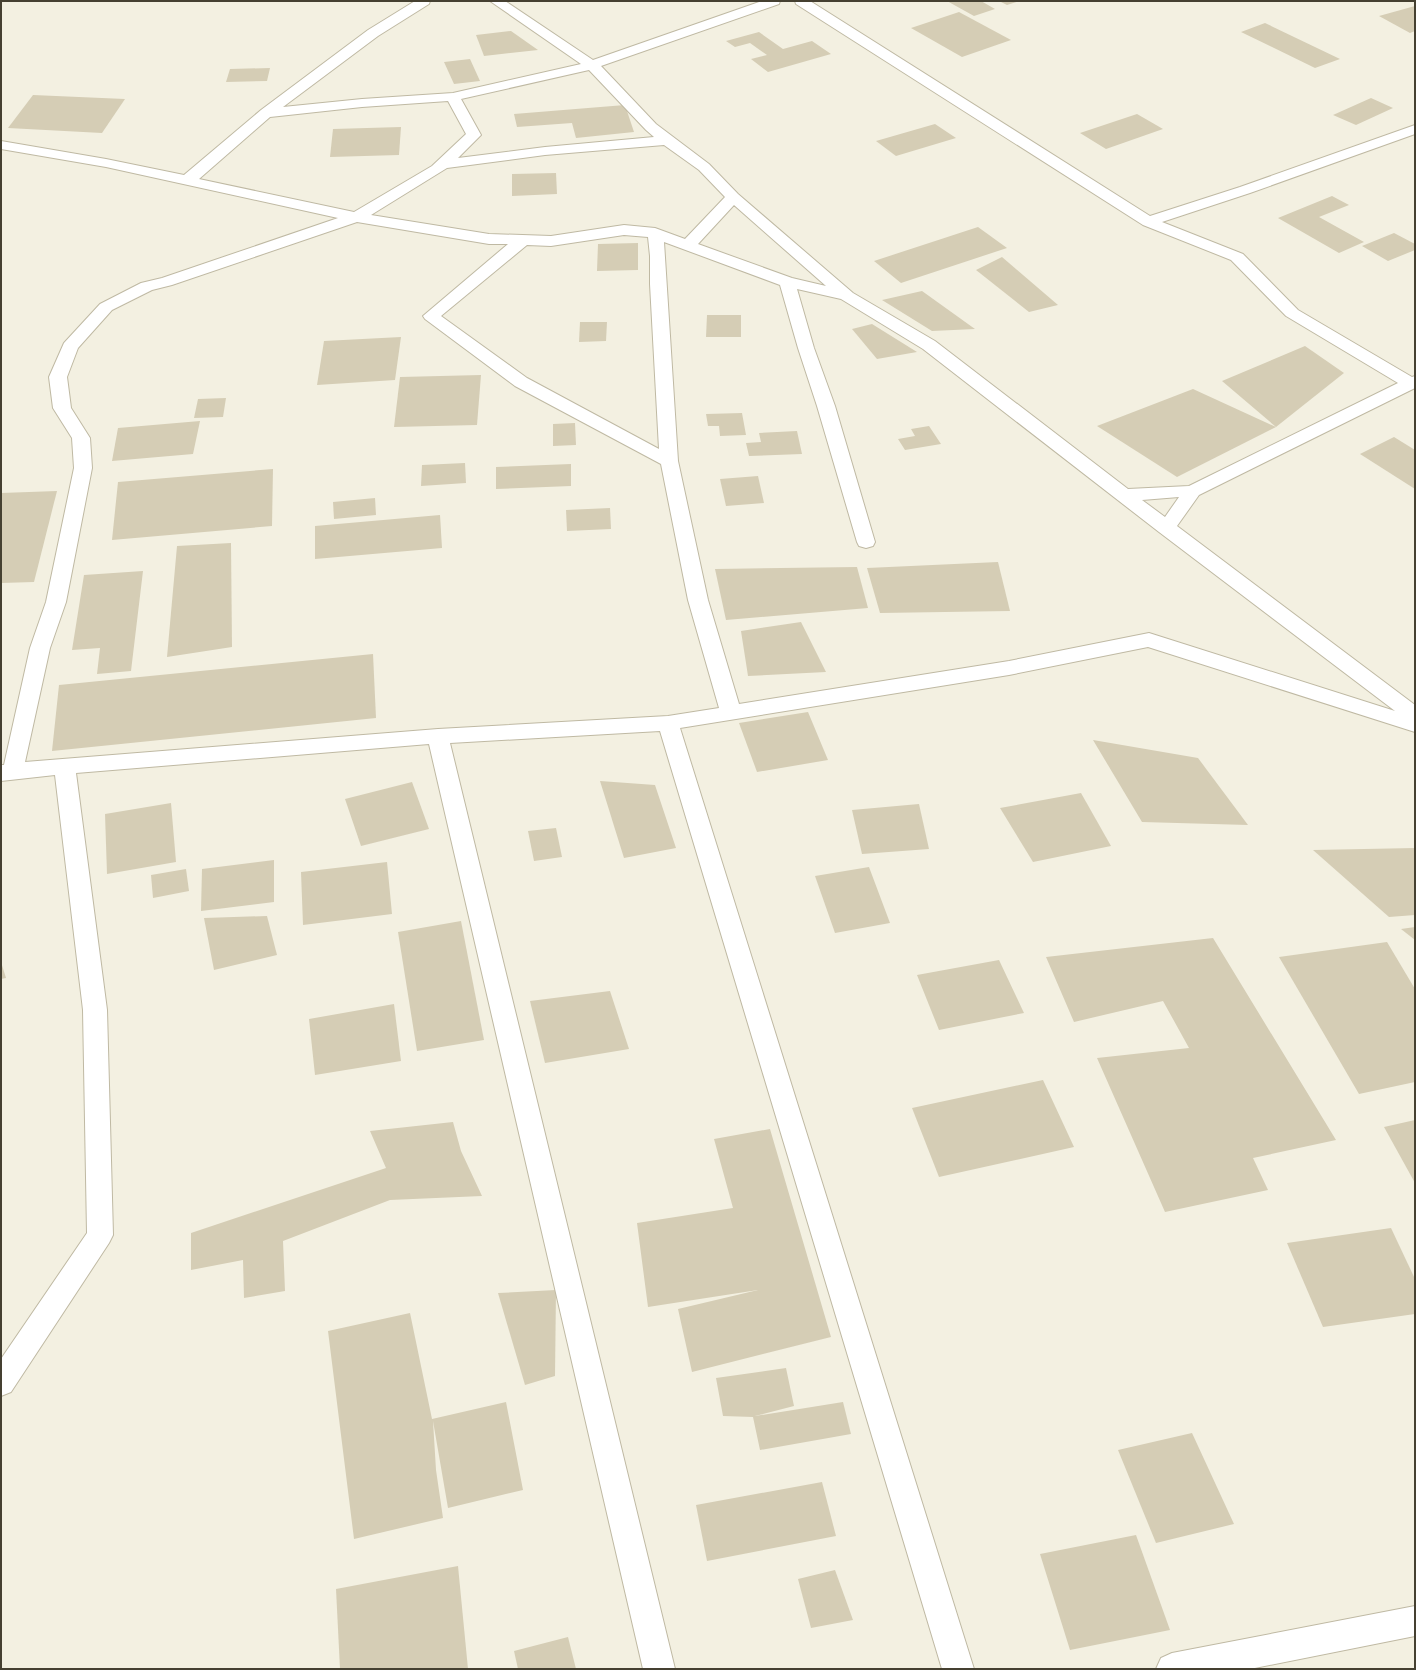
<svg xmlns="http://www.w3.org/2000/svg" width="1416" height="1670" viewBox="0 0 1416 1670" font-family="Manrope,sans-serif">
<rect width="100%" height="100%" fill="#f3f0e1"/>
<!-- building -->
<g fill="#d5cdb5">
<polygon points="947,1 981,1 995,9 974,16"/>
<polygon points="999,1 1020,1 1007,5"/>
<polygon points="1415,6 1415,31 1410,33 1379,16"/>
<polygon points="959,12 1011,40 962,57 911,28"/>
<polygon points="1265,23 1340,59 1315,68 1241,32"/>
<polygon points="511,31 538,50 484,56 476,35"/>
<polygon points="759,32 783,49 812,41 831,54 768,72 751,59 767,55 750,43 735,47 726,41"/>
<polygon points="470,59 480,81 454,84 444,62"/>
<polygon points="270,68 267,81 226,82 230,69"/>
<polygon points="33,95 125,99 102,133 8,128"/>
<polygon points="1371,98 1393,108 1356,125 1333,115"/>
<polygon points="625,105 634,132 576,138 572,123 517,127 514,114"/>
<polygon points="1137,114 1163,129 1106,149 1080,133"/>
<polygon points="935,124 956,138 896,156 876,141"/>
<polygon points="401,127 399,155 330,157 333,129"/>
<polygon points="556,173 557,194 512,196 512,174"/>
<polygon points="1332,196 1349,205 1319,217 1364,242 1339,253 1278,218"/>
<polygon points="978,227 1007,248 901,283 874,261"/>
<polygon points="1394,233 1415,244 1415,250 1388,261 1362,246"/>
<polygon points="638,243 638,270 597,271 598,244"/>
<polygon points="1002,257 1058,305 1029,312 976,270"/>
<polygon points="922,291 975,329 932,331 882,300"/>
<polygon points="707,315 741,315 741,337 706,337"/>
<polygon points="580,322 607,322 606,341 579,342"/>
<polygon points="872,324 917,352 877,359 852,329"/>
<polygon points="401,337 395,380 317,385 324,341"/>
<polygon points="1305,346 1344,373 1276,427 1222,381"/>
<polygon points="481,375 477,425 394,427 400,377"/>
<polygon points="1193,389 1276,427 1177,477 1097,426"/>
<polygon points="226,398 223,417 194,418 198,399"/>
<polygon points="742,413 746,435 720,436 719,426 708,426 706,414"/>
<polygon points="200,421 193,454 112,461 118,428"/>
<polygon points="575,423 576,445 553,446 553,424"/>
<polygon points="929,426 941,444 905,450 898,439 915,436 911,429"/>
<polygon points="797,431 802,454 749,456 746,443 761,442 759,433"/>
<polygon points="1394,437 1415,450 1415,489 1360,454"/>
<polygon points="465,463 466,483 421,486 422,465"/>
<polygon points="571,464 571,486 496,489 496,467"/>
<polygon points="273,469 272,526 112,540 118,482"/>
<polygon points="758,476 764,503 726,506 720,479"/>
<polygon points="57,491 34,582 1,583 1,493"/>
<polygon points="375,498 376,515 334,519 333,502"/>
<polygon points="610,508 611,529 567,531 566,510"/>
<polygon points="440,515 442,548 315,559 315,526"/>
<polygon points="231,543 232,647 167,657 177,546"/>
<polygon points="998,562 1010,611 880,613 867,568"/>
<polygon points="857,567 868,608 726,620 715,569"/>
<polygon points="143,571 131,671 97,674 100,648 72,650 84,575"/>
<polygon points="801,622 826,672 748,676 741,631"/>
<polygon points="373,654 376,718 52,751 59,685"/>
<polygon points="808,712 828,760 757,772 739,723"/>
<polygon points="1093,740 1198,758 1248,825 1142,822"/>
<polygon points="600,781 655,785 676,848 624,858"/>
<polygon points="412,782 429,829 361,846 345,799"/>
<polygon points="1081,793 1111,846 1033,862 1000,808"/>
<polygon points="171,803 176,862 107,874 105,814"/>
<polygon points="919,804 929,849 862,854 852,810"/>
<polygon points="556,828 562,857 534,861 528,831"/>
<polygon points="1415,848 1415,915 1389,917 1313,850"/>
<polygon points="274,860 274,902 201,911 202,869"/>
<polygon points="387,862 392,914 303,925 301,872"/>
<polygon points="869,867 890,923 835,933 815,876"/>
<polygon points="186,869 189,891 153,898 151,875"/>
<polygon points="267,916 277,955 214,970 204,918"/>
<polygon points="461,921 484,1040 417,1051 398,932"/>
<polygon points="1415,927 1415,940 1401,929"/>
<polygon points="1213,938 1336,1140 1253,1158 1268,1190 1165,1212 1097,1058 1189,1048 1163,1001 1074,1022 1046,957"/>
<polygon points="1387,942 1415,989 1415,1082 1359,1094 1279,957"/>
<polygon points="999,960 1024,1013 939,1030 917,975"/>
<polygon points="1,962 6,978 1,979"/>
<polygon points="610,991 629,1049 545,1063 530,1001"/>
<polygon points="394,1004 401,1061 315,1075 309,1019"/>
<polygon points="1043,1080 1074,1147 939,1177 912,1108"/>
<polygon points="1415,1120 1415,1183 1384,1127"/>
<polygon points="453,1122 461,1151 482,1196 390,1200 283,1241 285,1291 244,1298 243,1260 191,1270 191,1233 386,1168 370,1131"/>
<polygon points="770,1129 831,1337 692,1372 678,1309 758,1290 648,1307 637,1223 733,1208 714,1139"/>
<polygon points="1391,1228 1415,1279 1415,1314 1323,1327 1287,1243"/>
<polygon points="556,1290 555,1376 525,1385 498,1293"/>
<polygon points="410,1313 432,1419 506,1402 523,1490 448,1508 433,1421 436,1470 443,1518 354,1539 328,1331"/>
<polygon points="786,1368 794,1406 755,1416 843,1402 851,1434 760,1450 753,1417 723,1416 716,1378"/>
<polygon points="1192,1433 1234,1524 1156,1543 1118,1450"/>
<polygon points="822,1482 836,1536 707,1561 696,1505"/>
<polygon points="1136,1535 1170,1630 1070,1650 1040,1554"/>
<polygon points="458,1566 468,1669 340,1669 336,1589"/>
<polygon points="835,1570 853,1620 811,1628 798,1579"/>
<polygon points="568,1637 576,1669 518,1669 514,1651"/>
</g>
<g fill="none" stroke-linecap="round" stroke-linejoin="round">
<defs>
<g id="street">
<path d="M415 1H430L429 4 378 36 283 107 362 99 453 93 581 64 490 1H505L593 60 762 1H780L779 4 601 66 656 124 709 164 738 194 853 293 935 341 1128 489 1189 486 1398 383 1286 316 1231 260 1143 225 796 4 795 1H810L1150 216 1240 187 1415 125V134L1250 193 1162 222 1243 254 1298 310 1412 377 1415 376V388L1199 495 1177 526 1415 705V732L1148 647 1009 675 680 728 974 1669H942L660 731 450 743 675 1669H643L429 744 76 773 107 1010 113 1235 109 1243 11 1392 1 1396V1359L87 1233 83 1010 55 775 1 781V765H4L30 648 46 602 74 468 72 438 53 408 49 377 64 343 100 304 141 283 162 278 338 218 106 167 1 149V141L106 159 184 175 261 110 368 30ZM589 70 646 130 654 137 545 147 458 158 481 135 461 99ZM448 101 466 134 432 166 354 212 199 179 270 117 362 107ZM664 145 699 170 725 197 685 239 655 228 624 225 551 236 489 234 371 215 447 168 545 155ZM734 205 826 286 792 278 698 244ZM357 222 489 244H508L423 316 425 319 515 386 661 464 688 600 719 708 668 716 438 729 25 762 50 648 66 602 92 468 90 438 71 408 67 377 78 348 112 310 152 290 172 285ZM624 235 648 237 650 256V284L659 449 527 378 441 316 527 245 551 246ZM664 242 780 285 798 348 817 406 857 542 859 546 866 548 873 546 875 542 835 406 814 348 797 289 841 299 923 349 1159 532 1395 711 1149 633 1009 661 739 704 708 600 678 461ZM1179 497 1165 517 1142 500Z"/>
<polygon points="1415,1606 1415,1636 1250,1669 1156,1669 1161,1658 1172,1653"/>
</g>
</defs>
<!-- street casing -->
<use href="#street" stroke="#bfb9a3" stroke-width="2"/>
<!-- street -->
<use href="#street" fill="#fff" fill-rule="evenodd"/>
</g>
<!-- border -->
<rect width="1416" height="1670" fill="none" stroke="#454031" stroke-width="4"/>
</svg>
